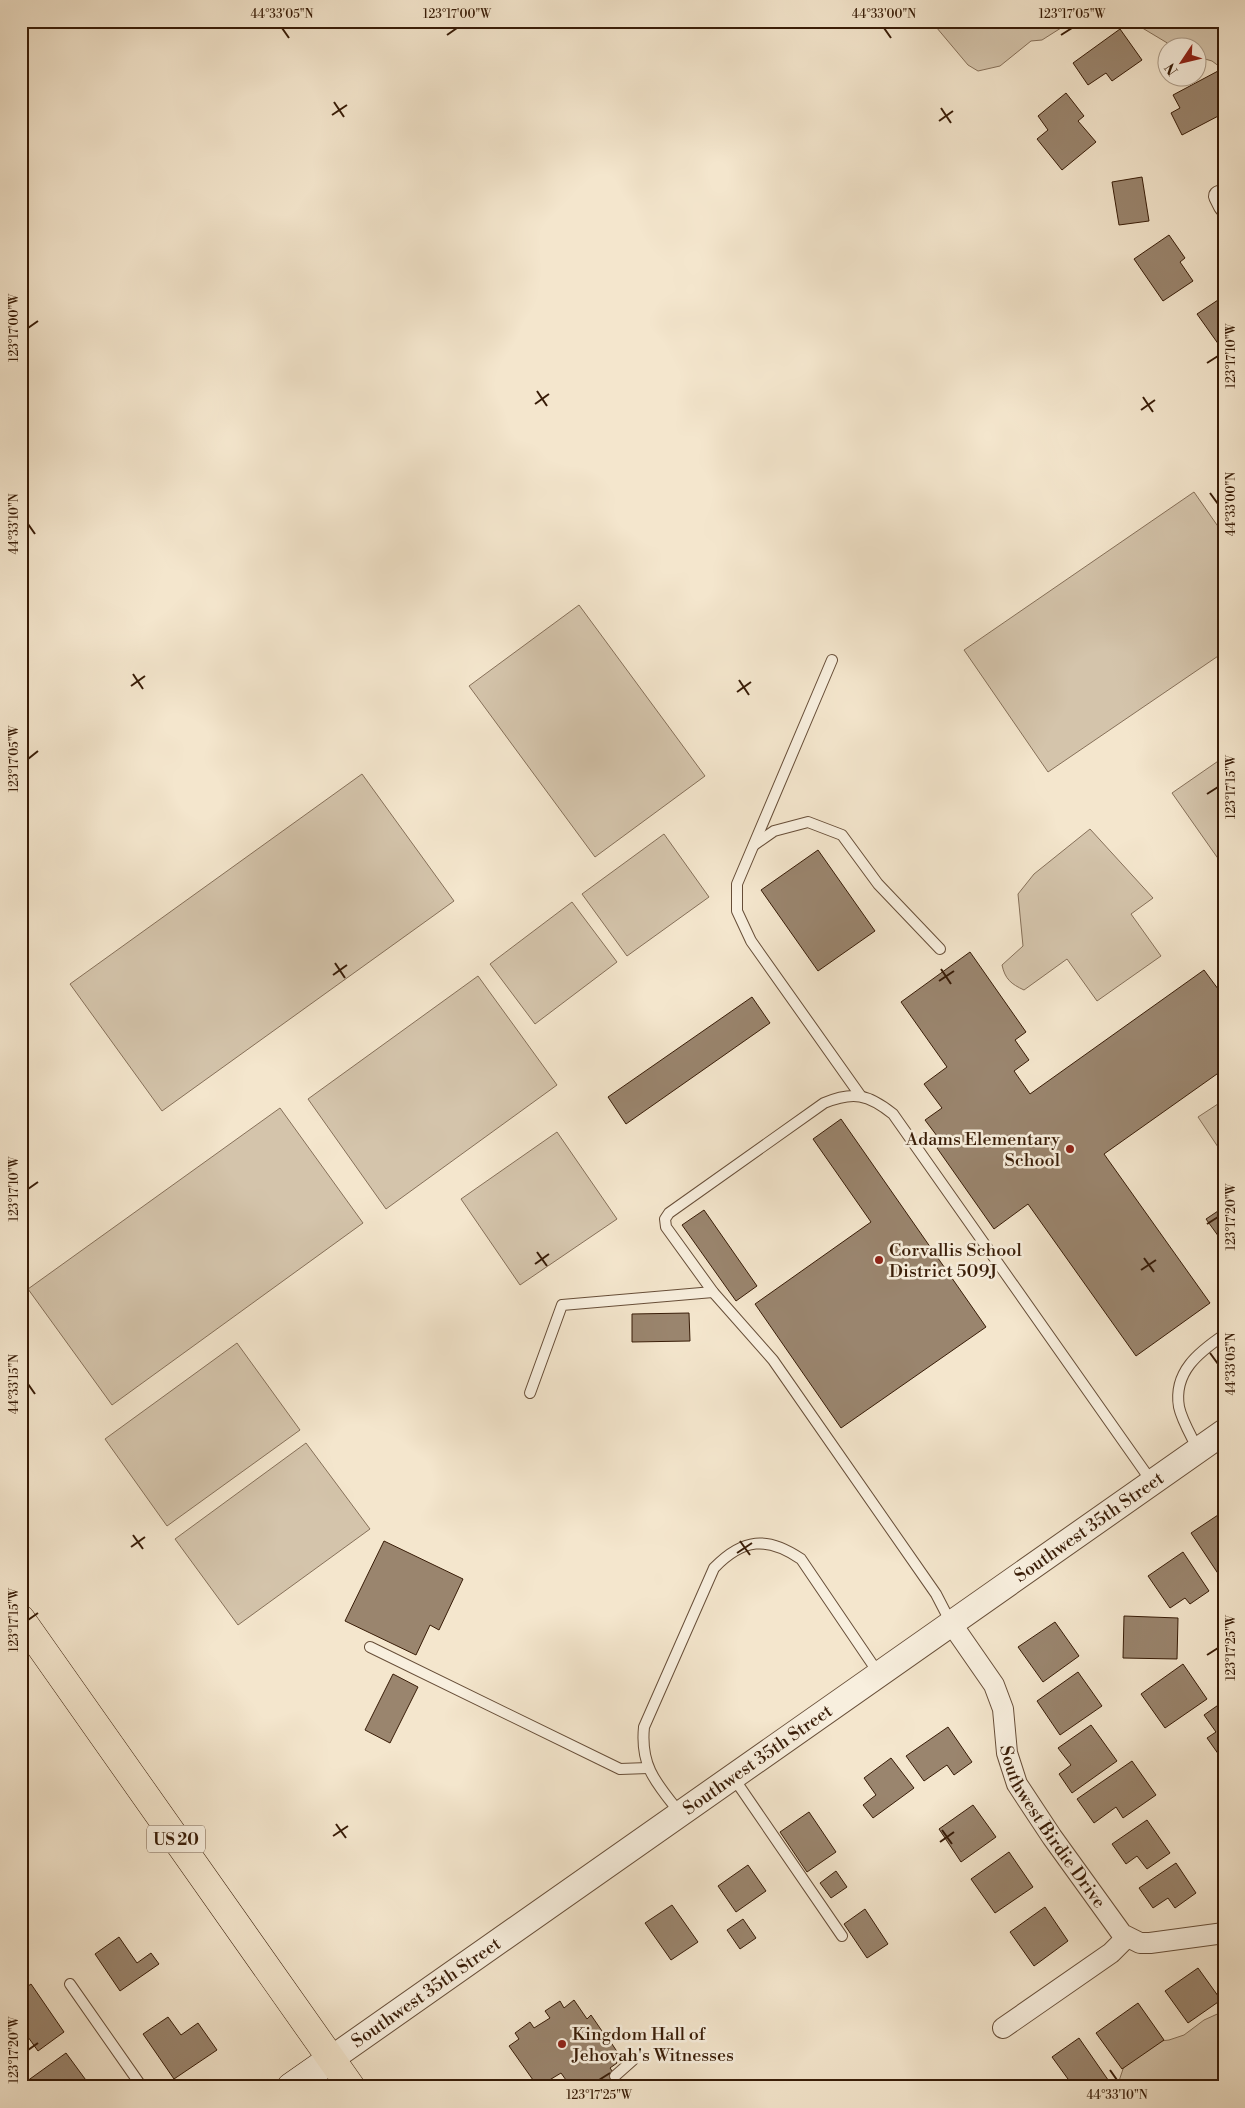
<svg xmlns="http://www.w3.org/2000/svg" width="1245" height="2108" viewBox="0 0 1245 2108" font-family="'Libre Bodoni',serif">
<rect width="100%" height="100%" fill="#f4e6cd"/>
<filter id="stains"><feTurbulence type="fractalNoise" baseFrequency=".004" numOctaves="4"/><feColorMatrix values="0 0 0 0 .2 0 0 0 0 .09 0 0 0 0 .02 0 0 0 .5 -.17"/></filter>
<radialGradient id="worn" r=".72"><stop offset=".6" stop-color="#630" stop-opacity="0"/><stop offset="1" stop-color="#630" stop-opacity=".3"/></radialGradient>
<!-- green -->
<g fill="#d4c4ab" stroke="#867059">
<polygon points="931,21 1072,21 1042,40 1031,41 1000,66 978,71 968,65"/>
<polygon points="1093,21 1224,21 1224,70 1212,61 1198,57 1198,48 1174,47 1134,23 1122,22 1110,25"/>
<polygon points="1194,492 1224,535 1224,652 1048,772 964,650"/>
<polygon points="579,605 705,776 595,857 469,686"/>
<polygon points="1224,757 1224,867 1172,793"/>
<polygon points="362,774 454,901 162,1111 70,984"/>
<path d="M1090 829 1153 898 1131 914 1161 956 1097 1001 1067 959 1024 990C1011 984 1005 979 1002 965L1023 946 1018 894 1034 874Z"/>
<polygon points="664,834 709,897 627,956 582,894"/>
<polygon points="572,902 617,962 535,1024 490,964"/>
<polygon points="478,976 557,1085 386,1209 308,1099"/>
<polygon points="1224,1100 1224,1156 1198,1117"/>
<polygon points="280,1108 363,1223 112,1405 28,1289"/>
<polygon points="557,1132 617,1219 520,1285 461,1199"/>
<polygon points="237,1343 300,1430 167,1526 105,1439"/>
<polygon points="306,1443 370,1529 238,1625 175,1539"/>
<polygon points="1224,2011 1224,2087 1117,2087 1126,2060 1143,2043 1169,2040 1184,2035 1204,2020"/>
</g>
<!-- building -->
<g fill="#9a856e" stroke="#381c07">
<polygon points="1120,29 1142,60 1112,81 1106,73 1088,85 1073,63"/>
<polygon points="1218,71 1224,82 1224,113 1182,135 1171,113 1180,108 1173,95"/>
<polygon points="1066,93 1084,116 1078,121 1096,142 1062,170 1037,139 1048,130 1038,116"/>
<polygon points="1142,177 1149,221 1119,225 1112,182"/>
<polygon points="1169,235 1185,258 1180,262 1193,281 1163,301 1134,259"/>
<polygon points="1221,298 1224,302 1224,352 1197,314"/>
<polygon points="818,850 875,931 818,971 761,890"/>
<polygon points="970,952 1026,1032 1015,1040 1029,1060 1014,1071 1030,1094 1204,970 1224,997 1224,1069 1104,1154 1210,1303 1136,1356 1028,1204 994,1229 937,1148 943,1144 925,1120 942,1108 924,1084 947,1067 901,1002"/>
<polygon points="752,997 770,1023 626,1124 608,1097"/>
<polygon points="841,1119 986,1327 841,1428 755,1304 871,1222 813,1139"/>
<polygon points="1224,1207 1224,1244 1206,1219"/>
<polygon points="704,1210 757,1286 736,1301 682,1225"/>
<polygon points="689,1313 690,1341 632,1342 632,1314"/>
<polygon points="1224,1511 1224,1576 1221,1578 1191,1533"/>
<polygon points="384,1541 463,1579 439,1630 430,1625 416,1655 345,1621"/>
<polygon points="1183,1552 1209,1591 1190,1604 1185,1598 1170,1608 1148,1576"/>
<polygon points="1124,1616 1178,1618 1177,1659 1123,1658"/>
<polygon points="1055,1622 1079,1656 1043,1682 1018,1647"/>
<polygon points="1183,1664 1207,1699 1165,1728 1141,1694"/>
<polygon points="1078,1672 1102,1706 1060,1735 1037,1701"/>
<polygon points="393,1674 418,1687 390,1743 365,1730"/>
<polygon points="1224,1701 1224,1752 1219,1755 1207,1738 1216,1732 1204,1715"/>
<polygon points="1091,1725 1117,1761 1072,1793 1059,1774 1071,1765 1058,1748"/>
<polygon points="948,1727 972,1762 954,1775 947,1765 924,1781 906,1756"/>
<polygon points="891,1758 914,1788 873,1818 863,1805 876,1795 864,1778"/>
<polygon points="1132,1761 1156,1795 1123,1818 1116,1807 1094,1823 1077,1799"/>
<polygon points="973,1805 996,1837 961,1862 939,1829"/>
<polygon points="809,1812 836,1852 807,1872 780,1832"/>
<polygon points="1147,1820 1170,1853 1147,1869 1137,1856 1126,1864 1112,1844"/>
<polygon points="1009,1852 1033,1887 995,1913 971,1879"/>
<polygon points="1176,1863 1196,1893 1175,1908 1168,1898 1153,1908 1139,1888"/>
<polygon points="748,1865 766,1891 736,1912 718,1886"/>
<polygon points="836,1871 847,1887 831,1898 820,1883"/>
<polygon points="672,1905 698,1942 671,1960 645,1923"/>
<polygon points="1045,1907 1068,1941 1034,1966 1010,1932"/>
<polygon points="865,1909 888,1944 867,1958 844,1924"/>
<polygon points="743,1919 756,1938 740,1949 727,1930"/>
<polygon points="119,1937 137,1963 151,1953 159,1964 120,1991 95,1954"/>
<polygon points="1198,1968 1221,2000 1188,2023 1165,1991"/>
<polygon points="31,1984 64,2032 38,2051 28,2037 21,2041 21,1991"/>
<polygon points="574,2000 587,2019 591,2015 602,2031 598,2034 603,2042 608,2038 618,2053 613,2057 617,2063 610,2068 622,2085 619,2087 571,2087 561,2073 538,2087 509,2046 519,2039 515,2033 530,2022 534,2028 550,2018 545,2011 560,2001 564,2008"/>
<polygon points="1138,2003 1164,2040 1122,2069 1096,2033"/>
<polygon points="168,2017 181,2035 198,2023 217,2050 174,2079 143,2034"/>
<polygon points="1079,2038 1113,2087 1061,2087 1060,2085 1068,2079 1052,2057"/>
<polygon points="66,2053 91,2087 25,2087 23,2084"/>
</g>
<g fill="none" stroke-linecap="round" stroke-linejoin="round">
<defs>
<g id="service">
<polyline points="832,660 737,884 737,911 751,941 860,1095"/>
<polyline points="754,845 774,831 808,822 842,835 878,884 940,949"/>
<polyline points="530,1393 562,1305 713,1292"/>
<path d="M1198 1450C1192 1437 1182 1421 1179 1407 1173 1372 1199 1352 1224 1335"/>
<path d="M951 1623 936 1594 773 1360 713 1292 666 1227 665 1219 669 1213 824 1103C853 1091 868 1094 893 1114L1152 1482"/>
<polyline points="370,1647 620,1769 648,1768"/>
<polyline points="733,1777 842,1936"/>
<path d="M680 1813C657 1784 640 1767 644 1727L714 1568C743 1538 767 1536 801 1559L879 1674"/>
<polyline points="70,1984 142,2087"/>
<polyline points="615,2076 633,2060"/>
</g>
<g id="minor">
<polyline points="1219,196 1224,206"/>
<path id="s1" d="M951 1623 994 1685 1003 1709 1007 1753 1017 1784 1052 1837 1122 1934 1140 1943H1150L1224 1933"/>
<polyline points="1003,2028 1111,1953 1126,1938"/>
</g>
<g id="tertiary">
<path id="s2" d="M331 2059 1224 1432"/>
</g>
<polyline id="secondary" points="291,2087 331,2059"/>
<polyline id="trunk" points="21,1619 351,2087"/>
</defs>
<!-- service casing -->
<use href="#service" stroke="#674e38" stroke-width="12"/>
<!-- minor casing -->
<use href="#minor" stroke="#674e38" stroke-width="22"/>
<!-- tertiary casing -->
<use href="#tertiary" stroke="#674e38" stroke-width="27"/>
<!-- secondary casing -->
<use href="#secondary" stroke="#381c07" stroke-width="29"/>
<!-- trunk casing -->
<use href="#trunk" stroke="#381c07" stroke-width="29"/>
<!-- service -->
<use href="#service" stroke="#f8efde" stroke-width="10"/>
<!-- minor -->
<use href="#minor" stroke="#f8efde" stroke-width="20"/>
<!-- tertiary -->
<use href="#tertiary" stroke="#f8efde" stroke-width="25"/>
<!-- secondary -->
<use href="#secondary" stroke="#f8efde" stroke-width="28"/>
<!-- trunk -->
<use href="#trunk" stroke="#f4e6cd" stroke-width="28"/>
</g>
<!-- ticks -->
<path fill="none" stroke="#381c07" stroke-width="2" d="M282 28 289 38M884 28 891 38M447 35 457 28M1061 35 1072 28M334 102 344 117M941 108 951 123M332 115 347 105M939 121 953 111M28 328 38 321M1207 363 1218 356M537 391 547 406M1143 397 1153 412M535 404 549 394M1141 410 1155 400M1210 493 1218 504M28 524 35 534M133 674 143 689M739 680 749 695M131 686 145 676M737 692 751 682M28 759 38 751M1207 794 1218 787M335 963 345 978M941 969 951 984M333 975 347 965M939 981 954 971M28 1189 38 1182M1207 1224 1218 1217M537 1252 547 1266M1144 1258 1154 1272M535 1264 549 1254M1141 1270 1156 1260M1210 1353 1218 1364M28 1384 35 1394M133 1535 143 1549M740 1541 750 1555M131 1547 145 1537M737 1553 752 1543M28 1620 38 1613M1207 1655 1218 1648M336 1824 346 1838M942 1830 952 1844M333 1836 348 1826M940 1842 954 1832M28 2050 38 2043M1110 2070 1117 2080M599 2080 610 2073"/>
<!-- markers -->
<g fill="#8f2418" stroke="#f8efde" stroke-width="2">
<circle cx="1070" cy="1149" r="5"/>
<circle cx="879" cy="1260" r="5"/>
<circle cx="562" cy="2044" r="5"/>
</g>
<g text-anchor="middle" stroke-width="5" stroke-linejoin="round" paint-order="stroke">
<!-- shield labels -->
<rect fill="#f8efde" stroke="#725b48" stroke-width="1" x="147" y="1825.5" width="58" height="27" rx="4"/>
<g font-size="16" font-weight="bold" fill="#381c07">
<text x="176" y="1845">US 20</text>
</g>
<!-- poi labels -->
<g font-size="18" fill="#381c07" stroke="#f8efde" text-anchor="start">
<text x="1060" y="1145" text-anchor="end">Adams Elementary<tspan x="1060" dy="21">School</tspan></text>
<text x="889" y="1256">Corvallis School<tspan x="889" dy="21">District 509J</tspan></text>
<text x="572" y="2040">Kingdom Hall of<tspan x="572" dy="21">Jehovah's Witnesses</tspan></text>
</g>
<!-- street labels -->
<g font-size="18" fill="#381c07" stroke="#f8efde">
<text dy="6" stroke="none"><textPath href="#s2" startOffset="926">Southwest 35th Street</textPath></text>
<text dy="6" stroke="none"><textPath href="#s2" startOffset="521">Southwest 35th Street</textPath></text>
<text dy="6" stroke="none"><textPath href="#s1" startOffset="232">Southwest Birdie Drive</textPath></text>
<text dy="6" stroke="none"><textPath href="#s2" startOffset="116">Southwest 35th Street</textPath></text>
</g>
</g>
<!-- margin -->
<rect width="1245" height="2108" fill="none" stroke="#f4e6cd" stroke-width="55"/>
<!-- north arrow -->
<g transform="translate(1182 62) rotate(235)"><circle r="24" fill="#f8efde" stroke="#ab9b88"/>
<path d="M0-4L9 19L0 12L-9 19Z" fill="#8f2418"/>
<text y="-8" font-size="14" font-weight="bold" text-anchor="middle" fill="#381c07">N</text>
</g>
<rect x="28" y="28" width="1190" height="2052" fill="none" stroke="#381c07" stroke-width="2"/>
<g font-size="12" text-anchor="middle" fill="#381c07">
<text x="282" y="18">44°33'05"N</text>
<text x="457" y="18">123°17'00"W</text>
<text x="884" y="18">44°33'00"N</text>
<text x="1072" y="18">123°17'05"W</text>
<text transform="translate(14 328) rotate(-90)" y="4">123°17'00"W</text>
<text transform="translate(1231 356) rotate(-90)" y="4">123°17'10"W</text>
<text transform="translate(1231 504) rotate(-90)" y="4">44°33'00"N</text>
<text transform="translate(14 524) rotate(-90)" y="4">44°33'10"N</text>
<text transform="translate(14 759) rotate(-90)" y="4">123°17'05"W</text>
<text transform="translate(1231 787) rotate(-90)" y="4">123°17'15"W</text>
<text transform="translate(14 1189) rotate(-90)" y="4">123°17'10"W</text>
<text transform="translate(1231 1217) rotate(-90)" y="4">123°17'20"W</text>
<text transform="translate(1231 1364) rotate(-90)" y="4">44°33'05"N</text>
<text transform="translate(14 1384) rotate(-90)" y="4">44°33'15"N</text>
<text transform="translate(14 1620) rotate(-90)" y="4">123°17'15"W</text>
<text transform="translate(1231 1648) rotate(-90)" y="4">123°17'25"W</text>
<text transform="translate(14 2050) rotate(-90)" y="4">123°17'20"W</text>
<text x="599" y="2099">123°17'25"W</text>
<text x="1117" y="2099">44°33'10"N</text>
</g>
<rect width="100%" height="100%" filter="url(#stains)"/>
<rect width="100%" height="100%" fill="url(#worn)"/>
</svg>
